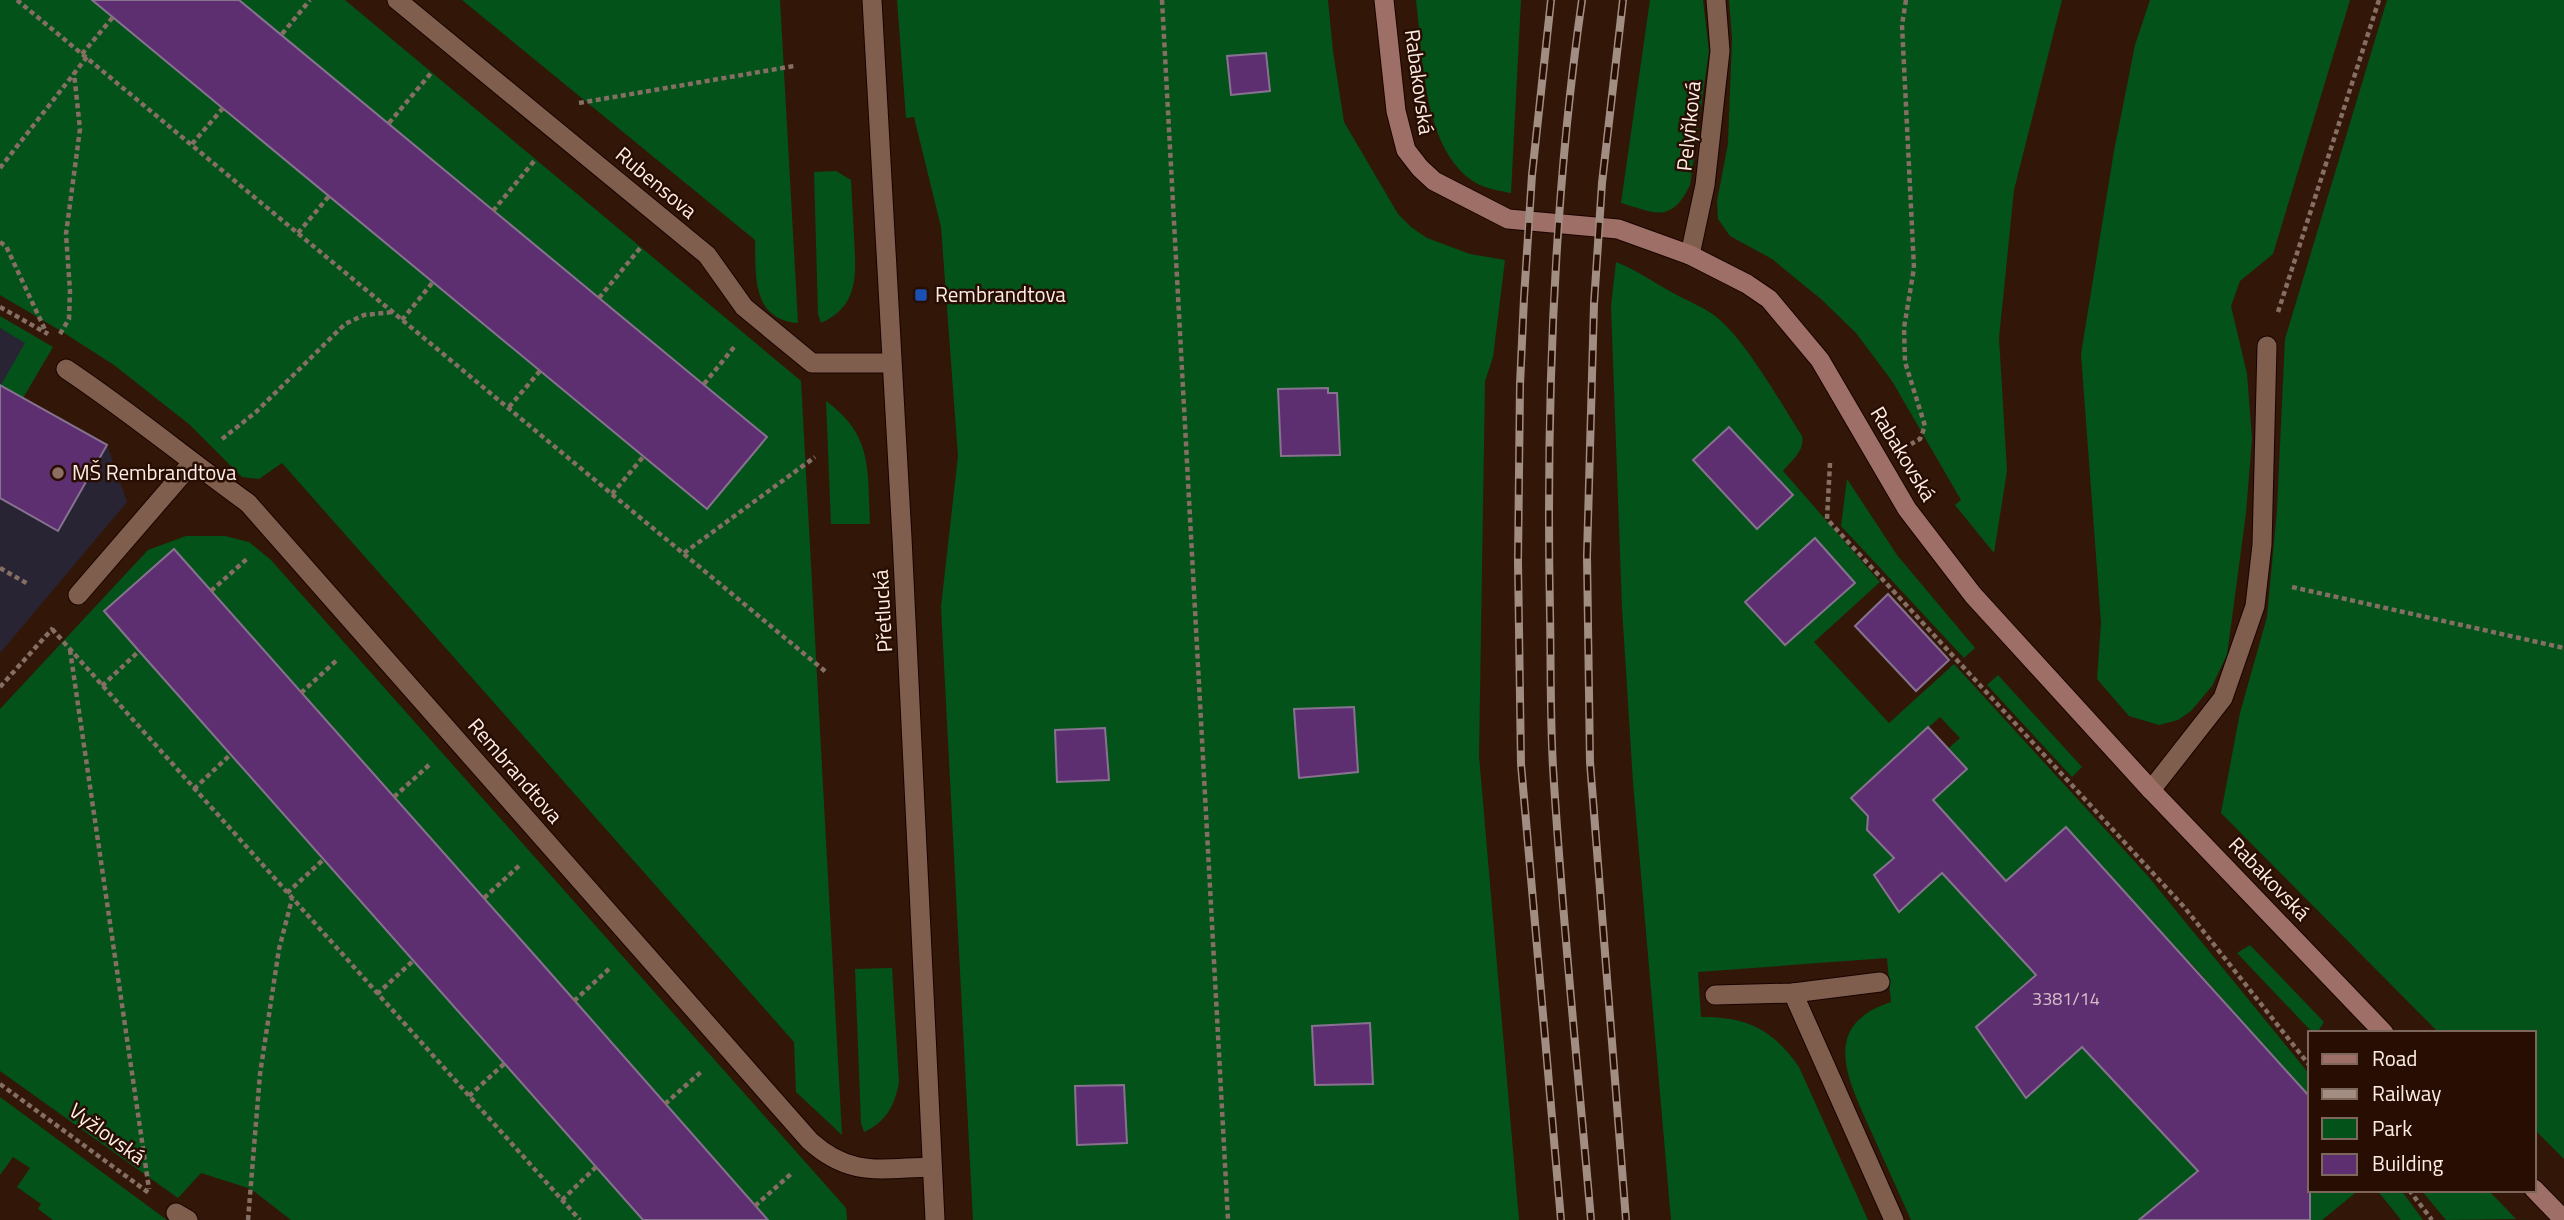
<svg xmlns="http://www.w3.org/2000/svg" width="2564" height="1220" viewBox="0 0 2564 1220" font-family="'Titillium Web',sans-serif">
<rect width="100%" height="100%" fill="#321709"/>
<!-- education -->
<polygon fill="#282434" points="0,328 26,343 1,386 107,445 127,502 0,653"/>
<!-- green -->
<g fill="#03521a" fill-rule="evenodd">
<polygon points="0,0 92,0 707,509 767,437 239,0 345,0 801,381 842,1135 796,1092 794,1042 282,463 259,479 242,477 190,425 114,365 61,331 0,295"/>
<path d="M462 0H780L798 323C751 319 756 275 755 240Z"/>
<polygon points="897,0 1328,0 1333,51 1344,122 1398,214 1411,227 1427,238 1470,254 1505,260 1493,357 1485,381 1479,756 1519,1220 973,1220 941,607 958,456 941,227 914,117 906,118"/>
<path d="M1416 0H1521L1511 193C1496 190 1481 188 1470 179 1422 142 1423 55 1416 0Z"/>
<path d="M1650 0H1703L1709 51 1690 185C1671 224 1656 213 1621 203Z"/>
<polygon points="1729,0 2062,0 2014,190 1999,338 2007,471 1994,553 1955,505 1961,500 1892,381 1856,333 1821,299 1772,259 1730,236 1718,219 1717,201 1728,144 1732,39"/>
<polygon points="2150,0 2350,0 2273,254 2240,281 2231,306 2247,374 2252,439 2246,513 2227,655 2212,686 2191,711 2178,720 2159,725 2129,716 2097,679 2101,623 2081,354 2114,151 2135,45"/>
<polygon points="2387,0 2564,0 2564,1159 2534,1129 2534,1033 2439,1033 2221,813 2240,713 2267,617 2277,510 2285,339"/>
<path d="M836 171 851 180C852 199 853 218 854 237 856 272 860 306 821 323L818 314 814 172Z"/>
<path d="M1616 262C1637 270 1653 282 1673 293 1689 302 1707 308 1720 320 1749 346 1780 402 1802 436 1805 451 1792 460 1783 471L1880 582 1814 642 1889 723 1954 664 2147 875 2310 1075V1097L2300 1087 2296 1186 2310 1173V1190H2359L2322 1220H1911C1898 1190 1884 1161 1871 1131 1849 1081 1818 1026 1891 1002L1887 958 1698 972 1701 1017C1748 1017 1772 1029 1799 1067L1868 1220H1671L1633 782 1622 608 1611 306ZM1728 427 1793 495 1693 460ZM1815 538 1855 583 1785 645 1745 602ZM1940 717 1960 738 1948 749 1966 770 1889 839H1876L1867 830 1868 816 1851 797ZM1945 813 1899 911H1898L1874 875ZM2126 893 2157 926 2102 975 2120 1012 2026 1098 1976 1027ZM2190 962 2288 1073 2159 990Z"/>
<polygon points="0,316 53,347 23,398 1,385 25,343 0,328"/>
<path d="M826 401C874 436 867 471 870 524H831Z"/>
<polygon points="1847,479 1897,555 1975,648 1964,658 1841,526"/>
<polygon points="186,536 225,536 249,542 271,560 846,1208 847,1220 768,1220 574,1001 105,611 643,1220 291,1220 251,1189 201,1173 178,1198 0,1071 0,709 148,550"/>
<polygon points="1998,675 2082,767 2072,777 1987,685"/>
<polygon points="2250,945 2324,1022 2317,1033 2313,1033 2237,953"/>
<path d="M892 968 899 1082C895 1105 886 1122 864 1132L861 1123 855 969Z"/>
<polygon points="0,1097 167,1220 53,1220 38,1209 41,1204 17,1187 30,1168 13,1157 0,1175"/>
<polygon points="2377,1190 2401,1190 2423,1220 2401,1220"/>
<polygon points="2421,1190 2488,1190 2516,1219 2446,1220"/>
</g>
<!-- building -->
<g fill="#5e2f70" stroke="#877390" stroke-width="2">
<polygon points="92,0 239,0 767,437 707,509"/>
<polygon points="1266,53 1270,91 1231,95 1227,56"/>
<polygon points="0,385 107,445 58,531 0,498"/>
<polygon points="1328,388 1328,393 1337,393 1340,455 1281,456 1278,389"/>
<polygon points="1729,427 1793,495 1757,529 1693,460"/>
<polygon points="1815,538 1855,583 1785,645 1745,602"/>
<polygon points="174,549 538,959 768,1220 643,1220 139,651 104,611"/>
<polygon points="1888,594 1949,660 1916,691 1855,626"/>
<polygon points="1354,707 1358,772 1299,778 1294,709"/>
<polygon points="1928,727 1967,769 1933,800 2006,881 2066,827 2310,1097 2310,1220 2139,1220 2198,1171 2082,1047 2026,1098 1976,1027 2036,975 1942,873 1899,912 1874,875 1894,858 1867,830 1868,816 1851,798"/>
<polygon points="1105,728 1109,780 1057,782 1055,730"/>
<polygon points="1370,1023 1373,1084 1315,1085 1312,1026"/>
<polygon points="1124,1085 1127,1143 1077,1145 1075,1086"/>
</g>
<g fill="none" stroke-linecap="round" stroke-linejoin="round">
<defs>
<g id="service">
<polyline points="78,595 192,463"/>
<polyline points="2151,790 2223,698 2255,606 2262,545 2267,346"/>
<polyline points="1715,995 1793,993 1880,982"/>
</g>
<g id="minor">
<polyline points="397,0 707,255 744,307 812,363 891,363"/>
<polyline points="1690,255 1705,185 1720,51 1716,0"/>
<path d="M66 369C129 411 187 459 248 503L810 1141C851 1178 881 1168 932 1167"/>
<polyline points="1793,993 1894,1220"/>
<polyline points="176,1213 188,1220"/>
</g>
<polyline id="tertiary" points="872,0 902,538 935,1220"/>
<g id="secondary">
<polyline points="1384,0 1396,111 1406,150 1420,168 1434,181 1508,219 1618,229 1690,255 1747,284 1769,299 1820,360 1907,509 1973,595 2151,790 2384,1033"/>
<polyline points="2534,1189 2564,1220"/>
</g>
</defs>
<!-- service casing -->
<use href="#service" stroke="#190300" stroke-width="21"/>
<!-- minor casing -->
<use href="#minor" stroke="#190300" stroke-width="21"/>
<!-- tertiary casing -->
<use href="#tertiary" stroke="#190300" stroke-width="21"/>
<!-- secondary casing -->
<use href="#secondary" stroke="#190300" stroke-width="21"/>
<!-- path -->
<g stroke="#856e63" stroke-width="4.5" stroke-dasharray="5 3.5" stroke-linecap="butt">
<polyline points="17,0 826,672"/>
<polyline points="1162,0 1228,1220"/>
<polyline points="1906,0 1902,25 1914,268 1904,328 1905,362 1925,426 1920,439 1911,444"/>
<polyline points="282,34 310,0"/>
<polyline points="82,54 113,17"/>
<polyline points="579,103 794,66"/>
<polyline points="389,123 431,73"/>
<polyline points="192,144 223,108"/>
<polyline points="0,168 87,57"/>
<polyline points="493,211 535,160"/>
<polyline points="298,233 329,196"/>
<polyline points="0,242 6,246 47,334"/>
<polyline points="599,298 641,247"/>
<polyline points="0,307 48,334"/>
<polyline points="2278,312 2379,0"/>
<polyline points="402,320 433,282"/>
<polyline points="60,334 69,319 70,291 66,234 80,129 74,73"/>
<polyline points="704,384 735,346"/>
<polyline points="509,407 540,371"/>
<polyline points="222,439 256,412 345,324 364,315 393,312"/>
<polyline points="1830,463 1827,519 2185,908 2310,1066"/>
<polyline points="612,494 643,457"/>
<polyline points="684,553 815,457"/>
<polyline points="0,568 28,584"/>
<polyline points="2292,587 2564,648"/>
<polyline points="211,591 249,557"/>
<polyline points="52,629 580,1220"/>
<polyline points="70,650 149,1189"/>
<polyline points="102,686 139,651"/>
<polyline points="0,687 53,628"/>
<polyline points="301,693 338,659"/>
<polyline points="194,789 231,754"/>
<polyline points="394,797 429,765"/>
<polyline points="287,893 324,859"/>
<polyline points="484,898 520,865"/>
<polyline points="377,994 414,960"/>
<polyline points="574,1001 610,968"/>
<polyline points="0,1084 149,1193"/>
<polyline points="469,1096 505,1063"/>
<polyline points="665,1104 702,1071"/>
<polyline points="2409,1190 2432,1220"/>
<polyline points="562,1200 596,1167"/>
<polyline points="755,1206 792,1173"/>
<polyline points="248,1220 260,1074 279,949 292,899"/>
</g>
<!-- service -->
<use href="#service" stroke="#7f5e4e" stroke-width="19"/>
<!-- minor -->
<use href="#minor" stroke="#7f5e4e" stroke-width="19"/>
<!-- tertiary -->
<use href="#tertiary" stroke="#7f5e4e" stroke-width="19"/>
<!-- secondary -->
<use href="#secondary" stroke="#9d6f66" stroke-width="19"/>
<defs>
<g id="rail">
<polyline points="1551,0 1532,175 1524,298 1520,385 1518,562 1521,764 1561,1220"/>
<path d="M1582 0C1553 202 1546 409 1550 613 1551 664 1550 716 1553 767 1562 918 1578 1069 1591 1220"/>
<polyline points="1623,0 1602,183 1594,304 1587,556 1590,762 1626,1220"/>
</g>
</defs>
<!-- rail casing -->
<use href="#rail" stroke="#a28d83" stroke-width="8"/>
<!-- rail -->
<use href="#rail" stroke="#280e02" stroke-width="5" stroke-dasharray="16" stroke-linecap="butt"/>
</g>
<!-- markers -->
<rect fill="#1a4fb4" stroke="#280e02" stroke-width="2.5" x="914" y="288" width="14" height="14" rx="3.5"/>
<circle fill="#8d6e63" stroke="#280e02" stroke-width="2.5" cx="58" cy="473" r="7"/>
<g text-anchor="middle" stroke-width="5" stroke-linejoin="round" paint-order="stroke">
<!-- number labels -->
<g font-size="18" fill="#d5bec8">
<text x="2066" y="1005">3381/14</text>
</g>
<!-- street labels -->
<g font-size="21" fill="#fdede6" stroke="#280e02">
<text transform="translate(1419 82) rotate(82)" y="7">Rabakovská</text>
<text transform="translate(1689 126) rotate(-84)" y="7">Pelyňková</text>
<text transform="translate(656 183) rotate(40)" y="7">Rubensova</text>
<text transform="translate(1903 454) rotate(59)" y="7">Rabakovská</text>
<text transform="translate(883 611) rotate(-93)" y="7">Přetlucká</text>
<text transform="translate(515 771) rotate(49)" y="7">Rembrandtova</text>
<text transform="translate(2269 879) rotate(46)" y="7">Rabakovská</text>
<text transform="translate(107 1134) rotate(36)" y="7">Vyžlovská</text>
</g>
<!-- poi labels -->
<g font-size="21" fill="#fdede6" stroke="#280e02" text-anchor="start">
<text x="935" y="302">Rembrandtova</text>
<text x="72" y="480">MŠ Rembrandtova</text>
</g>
</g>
<!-- legend -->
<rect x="2308" y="1031" width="228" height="161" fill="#280e02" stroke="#7d675d" stroke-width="2"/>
<rect x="2322" y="1054" width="35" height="10" fill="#9d6f66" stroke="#7d675d" stroke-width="2"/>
<text x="2372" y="1066" font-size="21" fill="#fdede6">Road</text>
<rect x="2322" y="1089" width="35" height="10" fill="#a28d83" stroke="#7d675d" stroke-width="2"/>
<text x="2372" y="1101" font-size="21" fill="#fdede6">Railway</text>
<rect x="2322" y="1118" width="35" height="21" fill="#03521a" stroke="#7d675d" stroke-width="2"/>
<text x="2372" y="1136" font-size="21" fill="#fdede6">Park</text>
<rect x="2322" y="1154" width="35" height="21" fill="#5e2f70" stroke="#7d675d" stroke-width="2"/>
<text x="2372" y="1171" font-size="21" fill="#fdede6">Building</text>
</svg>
